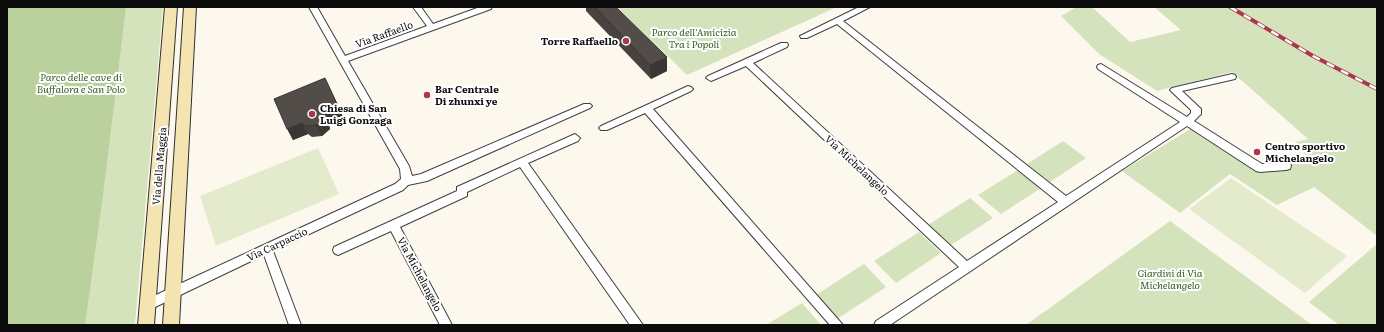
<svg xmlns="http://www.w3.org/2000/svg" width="1384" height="332" viewBox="0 0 1384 332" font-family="Literata,serif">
<rect width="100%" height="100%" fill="#fdf8ee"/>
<!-- green -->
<g fill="#d5e3bc">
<polygon points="7,7 163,7 135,325 7,325"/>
<polygon points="617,7 837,7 687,75"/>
<polygon points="1076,7 1092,7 1130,42 1181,30 1154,7 1377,7 1377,236 1314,187 1277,205 1230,174 1180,213 1122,171 1192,128 1252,167 1307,156 1295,142 1308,139 1232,72 1157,91 1099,54 1061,16"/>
<polygon points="1063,141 1086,158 1050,182 1027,164"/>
<polygon points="1018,170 1041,188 1001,214 978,195"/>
<polygon points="970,198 993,218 951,245 928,225"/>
<polygon points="1170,221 1312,325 1026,325"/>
<polygon points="919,232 941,253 896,283 874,261"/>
<polygon points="1377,244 1377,325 1339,325 1309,302"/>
<polygon points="864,264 886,287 837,319 816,295"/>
<polygon points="802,303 821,325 766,325"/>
</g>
<!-- forest -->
<polygon fill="#bbd19d" points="7,7 126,7 103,195 85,325 7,325"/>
<!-- pitch -->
<g fill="#e4ebcd">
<polygon points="318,148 339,194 216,246 200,196"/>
<polygon points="1231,178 1347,256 1305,293 1189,209"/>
</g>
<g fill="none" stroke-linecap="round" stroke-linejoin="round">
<defs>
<g id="street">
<polygon points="309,7 317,7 345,56 427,26 413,7 421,7 433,24 480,7 492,7 491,9 348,61 409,166 412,176 421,174 584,104 590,104 592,106 590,108 427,181 408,185 403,190 273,251 301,325 289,325 264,255 151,309 147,310 143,309 141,305 143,301 395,184 401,179 400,169"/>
<polygon points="859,7 870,7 843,21 1066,196 1180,122 1098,69 1097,67 1098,65 1101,64 1187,117 1191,113 1191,110 1172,92 1170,90 1172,88 1232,74 1235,75 1236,77 1235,79 1182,91 1201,109 1201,114 1194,121 1262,164 1286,162 1290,163 1291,166 1290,169 1286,170 1260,172 1256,171 1187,126 890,325 874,325 876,321 959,267 746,66 711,81 706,78 708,76 781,43 787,43 788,45 787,47 753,63 967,261 1058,202 837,24 807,38 801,38 800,36"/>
<polygon points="688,86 691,87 693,89 691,91 653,109 843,325 830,325 645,113 607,130 601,130 599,128 601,126"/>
<polygon points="575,134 580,138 578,141 528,163 643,325 630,325 520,167 467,192 467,196 400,227 452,325 440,325 391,231 338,255 334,253 333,250 334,247 457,191 457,187"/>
</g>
<g id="secondary">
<polygon points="165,7 177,7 154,325 138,325"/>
<polygon points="184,7 196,7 179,325 163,325"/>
</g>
</defs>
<!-- street casing -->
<use href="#street" stroke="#3f3f3f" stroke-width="2"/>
<!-- secondary casing -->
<use href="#secondary" stroke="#2e2e2e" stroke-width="2"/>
<!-- street -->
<use href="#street" fill="#fff" fill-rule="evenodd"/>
<!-- secondary -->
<use href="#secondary" fill="#f4e4b1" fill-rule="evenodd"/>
<defs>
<polyline id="rail" points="1230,7 1313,56 1377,89"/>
</defs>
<!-- rail casing -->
<use href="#rail" stroke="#aa374b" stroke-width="4"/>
<!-- rail -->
<use href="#rail" stroke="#fff" stroke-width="2.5" stroke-dasharray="8" stroke-linecap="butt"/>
</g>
<!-- wall -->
<g fill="#474240">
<polygon points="586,7 616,7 667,71 651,79 586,11"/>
<polygon points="274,99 344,119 329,125 330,129 322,136 312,137 308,134 293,140"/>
</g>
<!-- shaded-wall -->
<g fill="#3a3634">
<polygon points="667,57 667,71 651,79 650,65"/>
<polygon points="325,78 344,119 329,125 330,129 322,136 316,125 324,114"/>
<polygon points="302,123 308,134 293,140 287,129"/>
</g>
<!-- building -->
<g fill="#534d4a" stroke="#3a3634">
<polygon points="595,7 616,7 667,57 650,65"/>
<polygon points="325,78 339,108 324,114 324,118 316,125 306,126 302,123 287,129 274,99"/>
</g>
<!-- markers -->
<g fill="#aa374b" stroke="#fff" stroke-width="1.5">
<circle cx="626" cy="41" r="4"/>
<circle cx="427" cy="95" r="4"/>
<circle cx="312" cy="114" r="4"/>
<circle cx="1257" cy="152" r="4"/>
</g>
<g text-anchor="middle" stroke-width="4" stroke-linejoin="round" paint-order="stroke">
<!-- park labels -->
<g font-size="10" font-style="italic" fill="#375b25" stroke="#fff">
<text x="694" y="36">Parco dell'Amicizia<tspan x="694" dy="12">Tra i Popoli</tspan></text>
<text x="81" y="81">Parco delle cave di<tspan x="81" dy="12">Buffalora e San Polo</tspan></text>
<text x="1170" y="277">Giardini di Via<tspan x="1170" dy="12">Michelangelo</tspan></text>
</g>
<!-- street labels -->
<g font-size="10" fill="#0c0c0c" stroke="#fff">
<text transform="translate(384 34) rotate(-20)" y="4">Via Raffaello</text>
<text transform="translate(857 165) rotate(43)" y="4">Via Michelangelo</text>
<text transform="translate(159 166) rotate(-85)" y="4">Via della Maggia</text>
<text transform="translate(277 244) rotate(-25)" y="4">Via Carpaccio</text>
<text transform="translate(420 274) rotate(62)" y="4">Via Michelangelo</text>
</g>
<!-- poi labels -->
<g font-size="10" font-weight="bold" fill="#0c0c0c" stroke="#fff" text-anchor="start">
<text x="618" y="45" text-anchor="end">Torre Raffaello</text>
<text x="435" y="93">Bar Centrale<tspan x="435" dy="12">Di zhunxi ye</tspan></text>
<text x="320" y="112">Chiesa di San<tspan x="320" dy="12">Luigi Gonzaga</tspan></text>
<text x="1265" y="150">Centro sportivo<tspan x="1265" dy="12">Michelangelo</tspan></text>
</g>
</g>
<!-- border -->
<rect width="1384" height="332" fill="none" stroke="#0c0c0c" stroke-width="16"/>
</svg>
